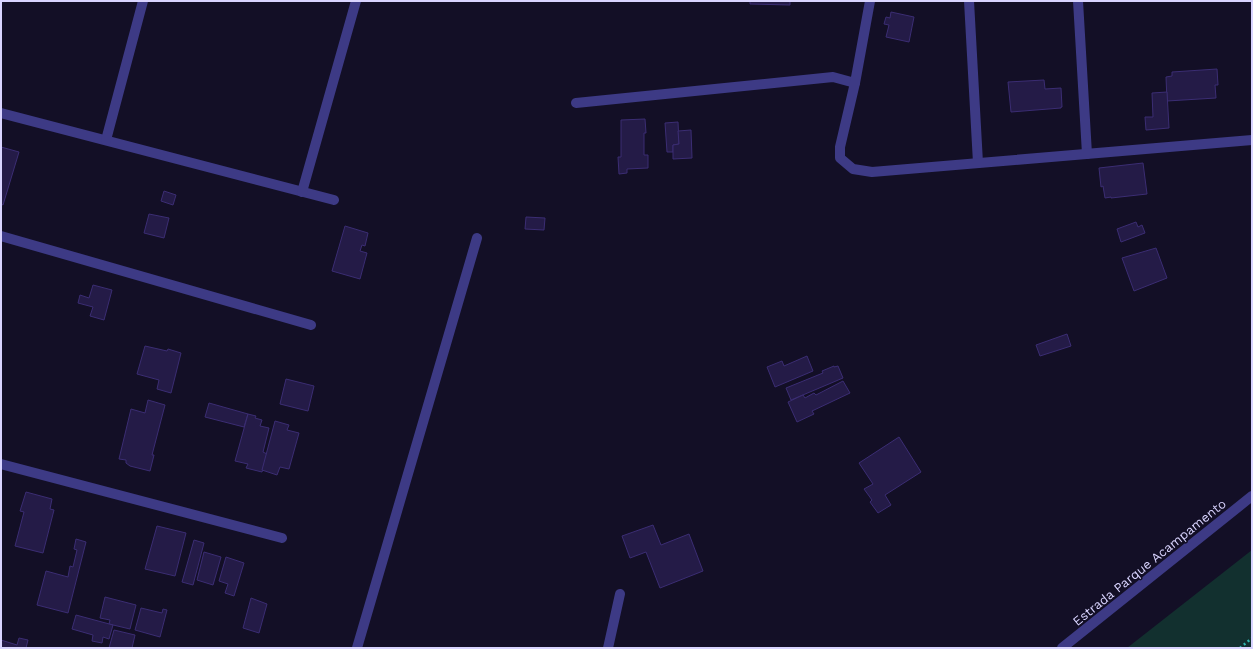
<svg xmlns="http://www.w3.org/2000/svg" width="1253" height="649" viewBox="0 0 1253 649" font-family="'Work Sans',sans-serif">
<rect width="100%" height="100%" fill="#130f26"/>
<!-- green -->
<polygon fill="#12302f" points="1252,550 1252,648 1127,648"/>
<!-- building -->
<g fill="#241b47" stroke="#3b2d73">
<polygon points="750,1 790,1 790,5 750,4"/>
<polygon points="891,12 914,17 909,42 886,37 889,25 884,24 886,17 890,18"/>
<polygon points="1217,69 1218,85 1215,85 1216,98 1167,101 1166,77 1172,76 1172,72"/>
<polygon points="1044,80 1045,89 1061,88 1062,107 1061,107 1061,108 1011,112 1008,82"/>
<polygon points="1167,92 1169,128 1146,130 1145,117 1153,117 1152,93"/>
<polygon points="645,119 646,133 644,133 644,155 648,155 648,168 627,169 627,173 619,174 618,157 621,157 621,120"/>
<polygon points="678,122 679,144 673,145 673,152 667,152 665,123"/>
<polygon points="691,130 692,158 673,159 673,145 679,144 678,131"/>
<polygon points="1,147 19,152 3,205 1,204"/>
<polygon points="1143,163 1147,194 1111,198 1111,197 1105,198 1103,186 1101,187 1099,168"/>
<polygon points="164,191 176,195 173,205 161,201"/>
<polygon points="149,214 169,218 164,238 144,233"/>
<polygon points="526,217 545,218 544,230 525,229"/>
<polygon points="1136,222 1138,227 1142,225 1145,233 1121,242 1117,229"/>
<polygon points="345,226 368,233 365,246 362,245 360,251 367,253 360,279 332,271"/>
<polygon points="1156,248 1167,278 1134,291 1122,258"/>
<polygon points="93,285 112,290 104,320 90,316 93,307 78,303 80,295 89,298"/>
<polygon points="1067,334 1071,346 1040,356 1036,345"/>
<polygon points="145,346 167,351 168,349 181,353 171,393 157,389 159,380 137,374"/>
<polygon points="807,356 813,371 775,387 767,367 782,361 784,366"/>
<polygon points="834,366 834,367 838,366 843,378 791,400 786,388 823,373 822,371"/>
<polygon points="286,379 314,386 308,411 280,404"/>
<polygon points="843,381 850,393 812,411 814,414 797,422 788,402 803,395 805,398 814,393 816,395"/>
<polygon points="148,400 165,405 152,455 154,455 150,471 130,466 126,463 126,460 119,459 131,409 145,413"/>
<polygon points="209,403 248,414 244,427 205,417"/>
<polygon points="248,414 256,416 255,418 262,420 260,426 269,428 263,452 267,454 262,472 246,468 248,464 235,461"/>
<polygon points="275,421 289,425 287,430 299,433 289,469 280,467 277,475 262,470"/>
<polygon points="899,437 921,472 885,495 891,505 878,513 870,502 872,500 864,489 873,484 859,463"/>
<polygon points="26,492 52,499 50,509 54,510 43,553 15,546 24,512 20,511"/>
<polygon points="653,525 661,545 689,534 703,571 660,588 646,552 630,558 622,536"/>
<polygon points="157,526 186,533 175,576 145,569"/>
<polygon points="76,539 86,542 68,613 37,605 46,571 68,577 70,566 73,567 77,550 74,549"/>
<polygon points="194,540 204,543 193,585 182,582"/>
<polygon points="204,552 221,557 213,585 197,580"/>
<polygon points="226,557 244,563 234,596 225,593 228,584 219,581"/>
<polygon points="105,597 136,605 130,629 109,624 110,620 100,618"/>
<polygon points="251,598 267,604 259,633 243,628"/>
<polygon points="141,608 162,613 163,609 167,610 160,637 135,630"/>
<polygon points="76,615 113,625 109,639 103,637 102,643 92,641 93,635 72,629"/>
<polygon points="114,630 135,635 132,648 109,648"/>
<polygon points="19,638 28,640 26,648 1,648 1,640 17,645"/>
</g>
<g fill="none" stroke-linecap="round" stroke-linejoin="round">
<!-- path -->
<polyline stroke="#2fb8b0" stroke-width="2.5" stroke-dasharray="2 3" stroke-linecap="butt" points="1240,648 1252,638"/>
<!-- service -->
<g stroke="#3d3a85" stroke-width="10">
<polyline points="969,1 978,163"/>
<polyline points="1078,1 1087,154"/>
<polyline points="576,103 833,77 855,83"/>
</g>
<!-- minor -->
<g stroke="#3d3a85" stroke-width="10">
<polyline points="870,1 855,83 840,147 840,158 853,169 872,172 1252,140"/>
<polyline points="1,113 334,200"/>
<polyline points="106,140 143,1"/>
<polyline points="302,192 356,1"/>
<polyline points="1,236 311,325"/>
<polyline points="1,464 282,538"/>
<polyline points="357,648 477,238"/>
<polyline points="608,648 620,594"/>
</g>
<!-- tertiary -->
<polyline stroke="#3d3a85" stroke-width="10" points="1062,648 1252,496"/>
</g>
<g text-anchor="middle" stroke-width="3" stroke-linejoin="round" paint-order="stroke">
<!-- street labels -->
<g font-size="13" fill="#d9d4ff" stroke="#130f26">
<text transform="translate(1149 562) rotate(-39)" y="5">Estrada Parque Acampamento</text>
</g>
</g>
<!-- border -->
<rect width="1253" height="649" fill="none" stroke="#d9d4ff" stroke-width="4"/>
</svg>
